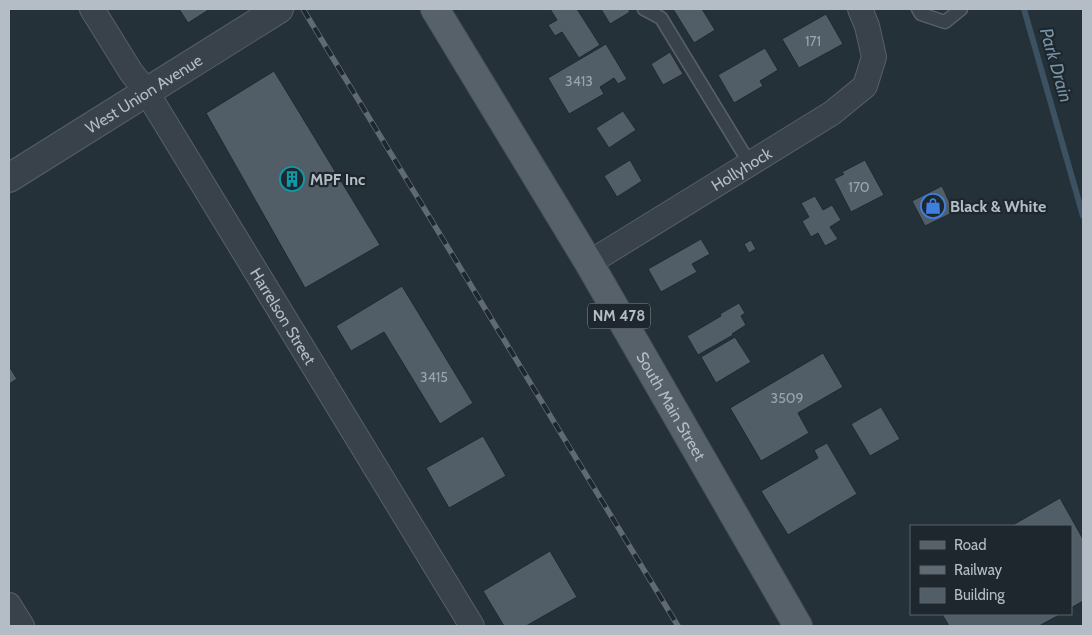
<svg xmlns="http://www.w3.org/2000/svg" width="1092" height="635" viewBox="0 0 1092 635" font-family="Cabin,sans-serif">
<rect width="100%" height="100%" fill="#253139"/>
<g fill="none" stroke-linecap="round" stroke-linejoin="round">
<!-- stream -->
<polyline stroke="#3c5161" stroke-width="6" points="1024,9 1083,216"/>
</g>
<!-- building -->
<g fill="#515d67" stroke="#202930">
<polygon points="179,9 210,9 188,23"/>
<polygon points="550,9 577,9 600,45 579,58 562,32 555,36 548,25 557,20"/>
<polygon points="601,9 628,9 630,12 610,24"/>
<polygon points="673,9 702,9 715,30 694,43"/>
<polygon points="826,14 843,44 799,68 782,39"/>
<polygon points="606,44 627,79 618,84 614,78 600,87 604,94 569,114 548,78"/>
<polygon points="765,48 778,70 760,81 763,86 734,103 718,75"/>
<polygon points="670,52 683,74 663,85 651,64"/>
<polygon points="274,71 380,245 305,288 206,113"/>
<polygon points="623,111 636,130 609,148 596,128"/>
<polygon points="630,160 642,181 617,197 604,176"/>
<polygon points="865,160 884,195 851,212 834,179 844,174 842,172"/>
<polygon points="942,186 954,212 925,226 912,201"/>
<polygon points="815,196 823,210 832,205 841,220 830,227 838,239 825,246 818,233 811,237 802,221 809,217 801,203"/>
<polygon points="701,239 710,254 692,264 697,272 661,292 648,269"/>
<polygon points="751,240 756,249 749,253 744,244"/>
<polygon points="402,286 473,403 440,424 384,332 351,351 336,326"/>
<polygon points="739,303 745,313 741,316 746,325 732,334 733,335 698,355 687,336 721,316 720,314"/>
<polygon points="735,337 751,362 716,383 701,357"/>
<polygon points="823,353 843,387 798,413 809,433 761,461 730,408"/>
<polygon points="9,366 17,379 9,384"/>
<polygon points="881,407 900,439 870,456 851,424"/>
<polygon points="483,436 506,476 449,508 426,468"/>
<polygon points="827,443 857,494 788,535 761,491 818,458 814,450"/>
<polygon points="1060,498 1083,539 1083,601 1071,608 1071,526 1011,526"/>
<polygon points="550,551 577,597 526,626 504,626 483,591"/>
<polygon points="942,614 1061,614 1039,626 949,626"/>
</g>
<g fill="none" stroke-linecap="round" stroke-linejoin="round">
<defs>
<g id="service">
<polyline points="644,9 661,18 750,164"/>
<polyline points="918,9 921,14 945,22 961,9"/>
</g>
<g id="minor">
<path id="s1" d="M92 9 131 72 146 91 472 626"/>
<path id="s2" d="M589 263 832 113 865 86 874 57 867 26 860 9"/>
<polyline points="9,605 22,626"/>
</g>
<g id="tertiary">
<path id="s3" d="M9 178 279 9"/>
</g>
<g id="primary">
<path id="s4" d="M435 9 589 263 798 626"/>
</g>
</defs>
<!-- service casing -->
<use href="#service" stroke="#576067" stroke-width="15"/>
<!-- minor casing -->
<use href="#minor" stroke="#576067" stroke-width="26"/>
<!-- tertiary casing -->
<use href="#tertiary" stroke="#576067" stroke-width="30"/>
<!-- primary casing -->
<use href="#primary" stroke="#454e55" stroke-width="30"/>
<!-- service -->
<use href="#service" stroke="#39424a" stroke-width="12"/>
<!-- minor -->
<use href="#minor" stroke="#39424a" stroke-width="24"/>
<!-- tertiary -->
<use href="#tertiary" stroke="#39424a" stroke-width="28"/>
<!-- primary -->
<use href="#primary" stroke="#576169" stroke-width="28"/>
<defs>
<polyline id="rail" points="303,9 678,626"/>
</defs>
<!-- rail casing -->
<use href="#rail" stroke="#5f6a73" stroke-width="5.5"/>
<!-- rail -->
<use href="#rail" stroke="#1e272e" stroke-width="4" stroke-dasharray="11" stroke-linecap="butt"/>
</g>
<!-- icons -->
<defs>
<symbol id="building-ring" viewBox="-11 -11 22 22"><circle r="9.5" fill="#1e272e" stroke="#0f9aa8" stroke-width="1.5"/><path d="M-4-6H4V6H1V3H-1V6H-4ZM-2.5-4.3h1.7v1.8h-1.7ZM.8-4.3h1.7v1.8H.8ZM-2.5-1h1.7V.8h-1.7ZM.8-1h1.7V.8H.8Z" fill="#0f9aa8"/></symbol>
<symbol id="shop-ring" viewBox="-11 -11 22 22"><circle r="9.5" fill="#1e272e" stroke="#3f7fe0" stroke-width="1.5"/><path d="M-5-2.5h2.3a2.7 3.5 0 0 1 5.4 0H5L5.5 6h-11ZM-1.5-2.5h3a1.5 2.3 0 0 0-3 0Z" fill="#3f7fe0"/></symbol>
</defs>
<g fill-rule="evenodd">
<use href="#building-ring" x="278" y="165" width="28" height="28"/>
<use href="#shop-ring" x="919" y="192" width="28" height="28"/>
</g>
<g text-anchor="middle" stroke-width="4.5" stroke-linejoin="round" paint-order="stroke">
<!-- number labels -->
<g font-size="14" fill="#9ba5ae">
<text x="813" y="46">171</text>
<text x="579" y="86">3413</text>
<text x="859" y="192">170</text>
<text x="434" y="382">3415</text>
<text x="787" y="403">3509</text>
</g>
<!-- shield labels -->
<rect fill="#1e272e" stroke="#879098" stroke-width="1" x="588" y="303.5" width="62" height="25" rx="4"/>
<g font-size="15" font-weight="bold" fill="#b4bdc5">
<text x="619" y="321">NM 478</text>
</g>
<!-- street labels -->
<g font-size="16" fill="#b4bdc5" stroke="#1e272e">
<text dy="6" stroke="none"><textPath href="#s3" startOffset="159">West Union Avenue</textPath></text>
<text dy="6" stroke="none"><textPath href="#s2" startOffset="179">Hollyhock</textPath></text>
<text dy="6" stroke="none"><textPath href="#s1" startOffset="362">Harrelson Street</textPath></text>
<text dy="6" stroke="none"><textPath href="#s4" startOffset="462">South Main Street</textPath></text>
</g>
<!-- poi labels -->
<g font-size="16" font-weight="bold" fill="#b4bdc5" stroke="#1e272e" text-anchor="start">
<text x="310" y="185">MPF Inc</text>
<text x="950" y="212">Black &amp; White</text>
</g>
<!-- water labels -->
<g font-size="18" font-style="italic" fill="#7892a6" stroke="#1e272e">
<text transform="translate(1056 65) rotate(74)" y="6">Park Drain</text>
</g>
</g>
<!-- border -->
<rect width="1092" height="635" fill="none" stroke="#b4bdc5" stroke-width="20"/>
<!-- legend -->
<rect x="910" y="525" width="162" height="90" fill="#1e272e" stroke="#5a636a"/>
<rect x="920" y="541" width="25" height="8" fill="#576169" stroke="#5a636a"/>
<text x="954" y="550" font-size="15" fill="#b4bdc5">Road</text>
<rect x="920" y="566" width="25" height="8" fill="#5f6a73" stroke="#5a636a"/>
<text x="954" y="575" font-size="15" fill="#b4bdc5">Railway</text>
<rect x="920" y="588" width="25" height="15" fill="#515d67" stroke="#5a636a"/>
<text x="954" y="600" font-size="15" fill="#b4bdc5">Building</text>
</svg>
